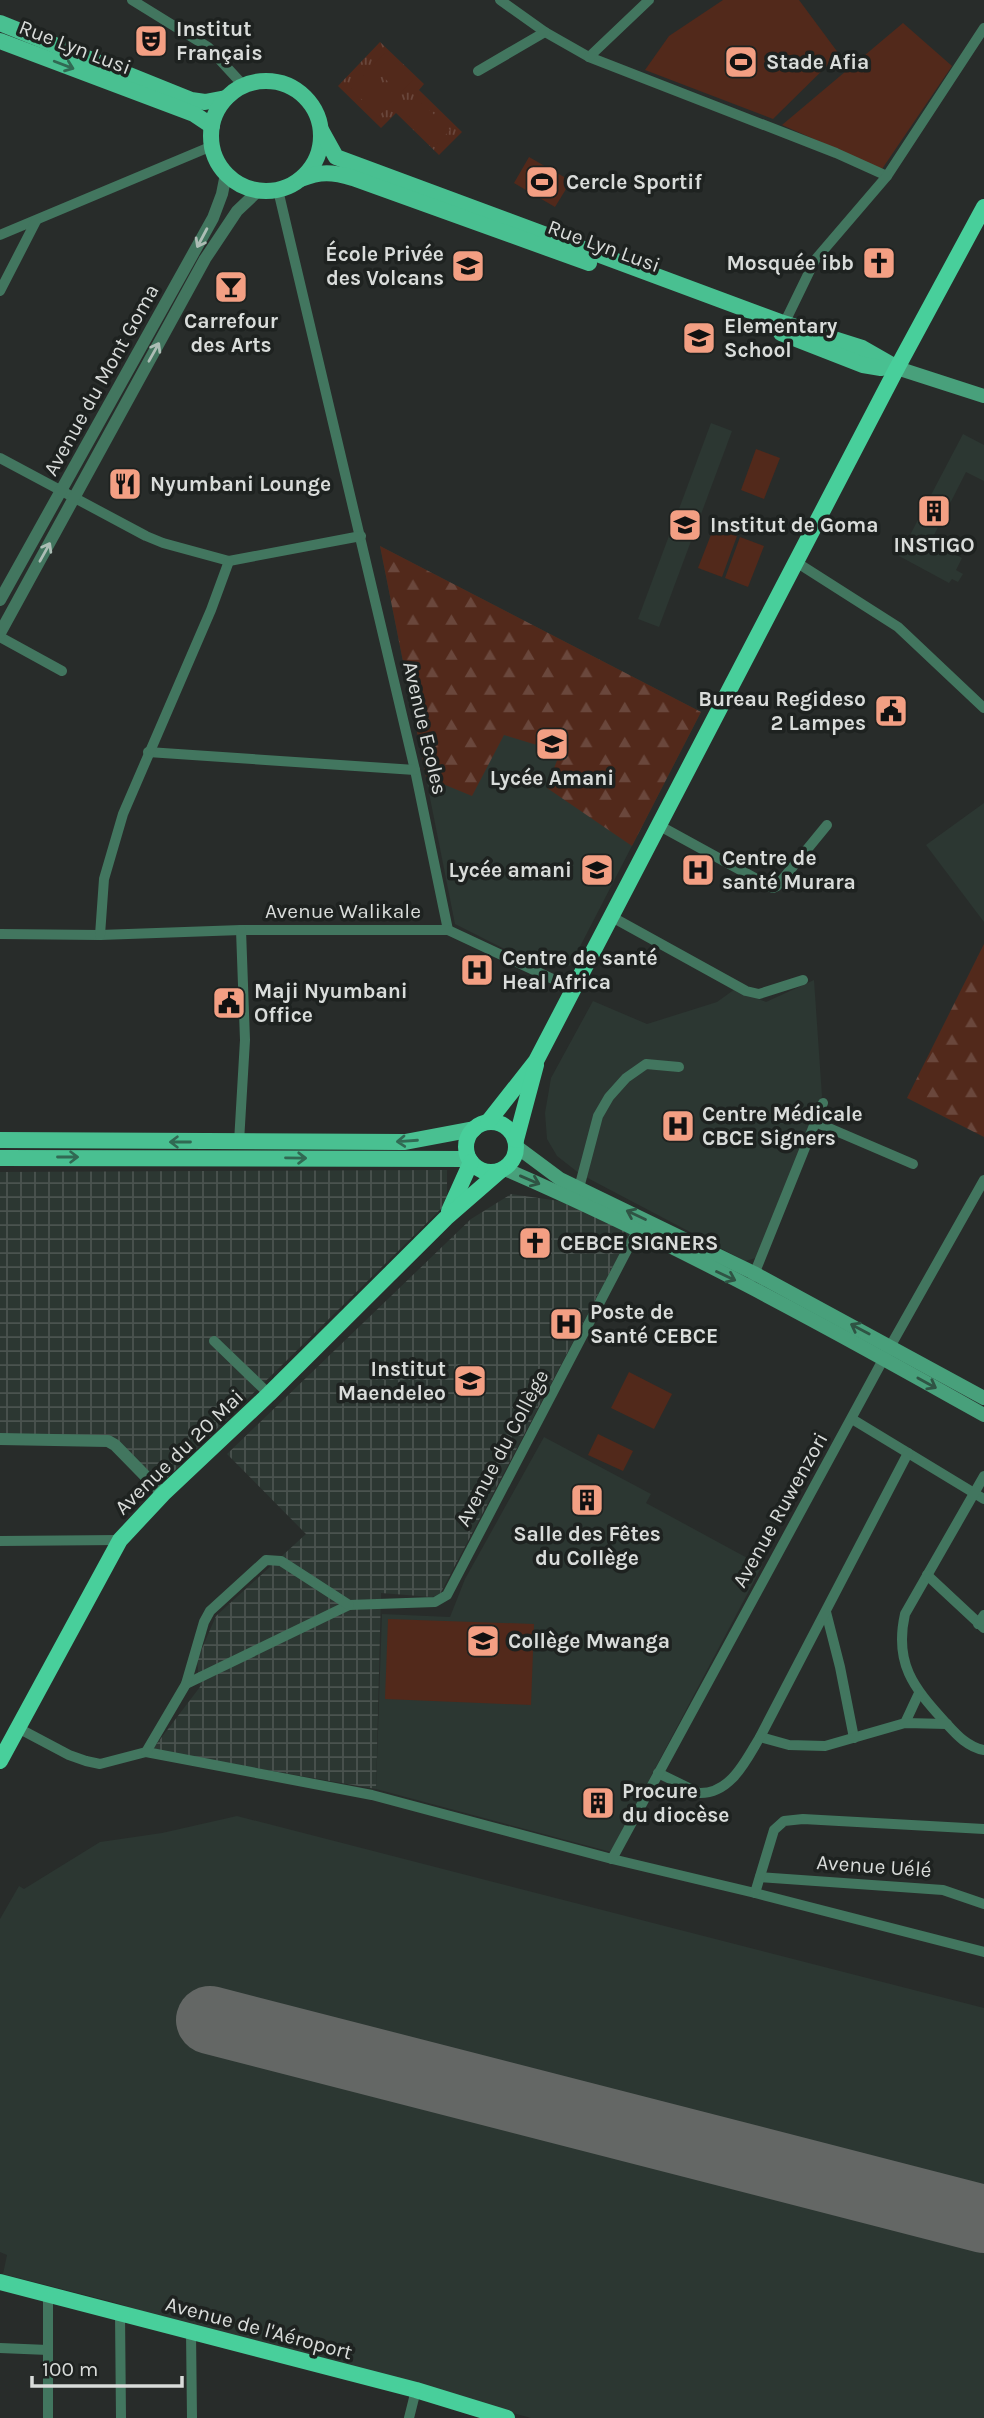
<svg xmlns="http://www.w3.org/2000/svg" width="984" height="2418" viewBox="0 0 984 2418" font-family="Karla,sans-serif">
<defs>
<pattern id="industrial-grid" width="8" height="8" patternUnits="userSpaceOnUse" patternTransform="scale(1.75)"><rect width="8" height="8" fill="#2c3732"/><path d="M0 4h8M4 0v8" fill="none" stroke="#4a534f"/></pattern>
<pattern id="forest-firs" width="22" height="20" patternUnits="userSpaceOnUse" patternTransform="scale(1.75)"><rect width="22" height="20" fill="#52291b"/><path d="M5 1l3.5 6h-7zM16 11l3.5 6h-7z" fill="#6a473c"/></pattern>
<pattern id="park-tufts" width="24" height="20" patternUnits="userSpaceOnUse" patternTransform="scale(1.75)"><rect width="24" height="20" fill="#52291b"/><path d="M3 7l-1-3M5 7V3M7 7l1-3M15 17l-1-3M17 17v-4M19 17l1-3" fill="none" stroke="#6a473c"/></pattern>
</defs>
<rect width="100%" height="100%" fill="#282c2a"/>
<!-- built -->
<g fill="#2c3732">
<polygon points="711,423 732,431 659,627 638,619"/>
<polygon points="963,434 984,445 984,481 966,472 931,541 962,558 956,570 963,574 958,582 952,579 949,583 899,556"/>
<polygon points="380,546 701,712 570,966 530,962 455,924"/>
<polygon points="984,803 984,922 926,845"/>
<polygon points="814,980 822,1096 756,1258 745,1261 580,1174 557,1156 547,1139 545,1113 551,1078 593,1001 647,1024 717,1002 735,989 766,1002"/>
<polygon points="544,1437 651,1494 646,1503 762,1566 611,1852 376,1789 382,1614 450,1617 465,1579"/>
<polygon points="237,1816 984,2008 984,2418 531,2418 186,2325 113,2302 3,2274 7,2255 0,2252 0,1919 19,1886 24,1889 100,1842 162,1833"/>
</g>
<!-- industrial -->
<g fill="url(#industrial-grid)">
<polygon points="447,1170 447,1203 165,1480 134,1463 110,1438 0,1434 0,1172"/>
<polygon points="511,1194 559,1201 631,1232 440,1594 432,1597 381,1593 376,1789 152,1750 200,1687 197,1660 216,1616 306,1534 227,1454 471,1219"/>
</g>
<!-- forest -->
<g fill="url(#forest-firs)">
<polygon points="380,546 701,712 632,846 547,788 560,752 504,735 472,796 426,777"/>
<polygon points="984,944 984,1137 907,1098"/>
</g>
<!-- park -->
<polygon fill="url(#park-tufts)" points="380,42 424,84 419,90 462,132 439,155 396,113 381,128 338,86"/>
<!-- garden -->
<g fill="#52291b">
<polygon points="723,0 799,0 839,54 773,119 645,70 669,36"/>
<polygon points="903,23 952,66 882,169 782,125"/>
<polygon points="385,53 413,80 400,93 372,66"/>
<polygon points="364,75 392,102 379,116 351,89"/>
<polygon points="422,103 450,130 437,144 409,117"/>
<polygon points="529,157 571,181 555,207 514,183"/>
<polygon points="756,449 780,458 764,499 741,490"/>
<polygon points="714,527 737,536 722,577 698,568"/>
<polygon points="740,537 764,546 748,587 725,578"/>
<polygon points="629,1372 672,1394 654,1429 611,1408"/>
<polygon points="598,1434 633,1451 623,1471 588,1455"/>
<polygon points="388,1619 534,1624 531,1705 385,1699"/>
</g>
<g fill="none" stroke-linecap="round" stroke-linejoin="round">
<!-- runway -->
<polyline stroke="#646765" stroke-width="68" points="210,2020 984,2219"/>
<!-- minor -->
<g stroke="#42765f" stroke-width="10">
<polyline points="132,0 208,47 243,85"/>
<polyline points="500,0 545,32 589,57 836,153 887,176"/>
<polyline points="589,57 649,0"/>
<polyline points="478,71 545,32"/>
<polyline points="278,190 415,770 448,930"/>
<polyline points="0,235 212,146"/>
<polyline points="0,291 36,221"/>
<polyline points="782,328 815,260 887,176 984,28"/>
<polyline points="0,458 146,536 163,543 229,561 361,536"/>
<polyline points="796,562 898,627 984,708"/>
<polyline points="0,637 62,671"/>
<polyline points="148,752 415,770"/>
<polyline points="660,826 773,888 777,886 827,825"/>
<polyline points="612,917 746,991 759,994 803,980"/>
<polyline points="0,934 100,935 241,930 448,930 574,989"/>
<polyline points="100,935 104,879 123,814 211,610 229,561"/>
<polyline points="815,1122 913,1164"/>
<polyline points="239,1142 245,1040 241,930"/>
<polyline points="579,1188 598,1116 609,1097 626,1078 646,1064 679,1067"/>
<polyline points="753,1277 823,1103"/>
<polyline points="214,1341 269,1394"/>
<polyline points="852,1419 984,1499"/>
<path d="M984 1476 905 1614C894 1663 913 1687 945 1722 956 1734 967 1747 984 1750"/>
<polyline points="0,1541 120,1540"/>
<polyline points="927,1575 984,1628"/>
<polyline points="826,1612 840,1667 854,1738"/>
<polyline points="978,1624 984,1615"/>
<polyline points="186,1684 349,1605 435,1602 447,1595 637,1231"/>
<polyline points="905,1723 919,1693"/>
<polyline points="18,1728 69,1755 86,1761 100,1764 146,1752 372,1795 612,1859 755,1893 984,1952"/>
<polyline points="760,1737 789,1745 825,1746 905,1723 947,1724"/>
<polyline points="146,1752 186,1684 204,1622 210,1611 266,1560 281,1561 349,1605"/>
<path d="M658 1773 699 1793C731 1794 746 1760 760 1737L908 1453"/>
<polyline points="612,1859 891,1345 984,1180"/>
<polyline points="760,1877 943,1890 984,1904"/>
<polyline points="755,1893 774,1830 784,1821 803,1819 984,1829"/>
<polyline points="120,2313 121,2418"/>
<polyline points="191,2332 192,2418"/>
<polyline points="0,2348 48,2350"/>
<polyline points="48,2418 48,2295"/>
<polyline points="409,2418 416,2390"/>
</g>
<!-- tertiary -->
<g stroke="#42765f" stroke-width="12">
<polyline points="0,600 213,218 222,194 226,174"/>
<polyline points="0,633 205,259 237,211 258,191"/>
<polyline points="0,1439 108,1441 115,1445 163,1494"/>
</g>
<!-- secondary -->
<g stroke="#48a07b" stroke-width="14">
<polyline points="897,368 984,396"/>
<polyline points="517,1147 560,1179 754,1273 984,1398"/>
<path d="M505 1169C669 1240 828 1327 984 1415"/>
</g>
<!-- primary -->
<g stroke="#49c091" stroke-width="16">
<polyline points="0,23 191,100 205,102 226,98"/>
<polyline points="0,41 194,114 212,126"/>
<circle cx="266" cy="136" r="55"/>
<polyline points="321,130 336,157 783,323 862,348 897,368"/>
<path d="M301 179C320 171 333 172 353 178L589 263"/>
<polyline points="781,333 863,365 881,368 891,365"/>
<polyline points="0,1140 405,1142 474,1129"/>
<polyline points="0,1158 469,1159"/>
</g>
<!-- trunk -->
<g stroke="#48cf9b" stroke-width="16">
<circle cx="491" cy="1147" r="25"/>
<polyline points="488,1122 536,1061 897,368 984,207"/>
<polyline points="516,1140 536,1065"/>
<polyline points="449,1211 471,1162"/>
<polyline points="0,1761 120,1540 163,1494 269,1394 446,1218 500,1171"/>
<polyline points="0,2282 416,2390 507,2418"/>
</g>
</g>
<!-- one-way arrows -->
<defs><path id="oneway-shaft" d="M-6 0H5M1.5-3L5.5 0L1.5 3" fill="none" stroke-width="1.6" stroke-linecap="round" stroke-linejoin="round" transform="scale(1.75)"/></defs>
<g stroke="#316953">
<use href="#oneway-shaft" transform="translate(64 65) rotate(21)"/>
<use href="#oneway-shaft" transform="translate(407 1141) rotate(176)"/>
<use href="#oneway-shaft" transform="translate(180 1142) rotate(-180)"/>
<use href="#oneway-shaft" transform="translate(68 1157)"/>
<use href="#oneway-shaft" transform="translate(296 1158) rotate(1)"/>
</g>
<g stroke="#acbdb5">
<use href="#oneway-shaft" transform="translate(202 238) rotate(118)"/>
<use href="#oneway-shaft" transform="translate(154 352) rotate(-61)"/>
<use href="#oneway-shaft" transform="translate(45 552) rotate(-61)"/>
</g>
<g stroke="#2f5444">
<use href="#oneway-shaft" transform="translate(530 1180) rotate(23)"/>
<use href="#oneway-shaft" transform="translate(636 1215) rotate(-155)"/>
<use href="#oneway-shaft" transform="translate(726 1276) rotate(25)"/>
<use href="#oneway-shaft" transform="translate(860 1329) rotate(-152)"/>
<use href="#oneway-shaft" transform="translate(927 1383) rotate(29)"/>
</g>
<!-- icons -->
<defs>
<symbol id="theatre-square" viewBox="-11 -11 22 22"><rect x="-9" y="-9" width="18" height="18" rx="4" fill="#f39f83" stroke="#1e2220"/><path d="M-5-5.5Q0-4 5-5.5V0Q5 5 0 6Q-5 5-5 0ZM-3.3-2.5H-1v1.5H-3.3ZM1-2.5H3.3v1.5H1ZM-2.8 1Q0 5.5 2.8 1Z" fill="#111"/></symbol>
<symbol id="stadium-square" viewBox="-11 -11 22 22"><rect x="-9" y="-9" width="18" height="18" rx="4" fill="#f39f83" stroke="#1e2220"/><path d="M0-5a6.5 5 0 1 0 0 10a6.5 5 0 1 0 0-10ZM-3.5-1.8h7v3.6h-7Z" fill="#111"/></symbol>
<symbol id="church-square" viewBox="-11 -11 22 22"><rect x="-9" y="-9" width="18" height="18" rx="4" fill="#f39f83" stroke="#1e2220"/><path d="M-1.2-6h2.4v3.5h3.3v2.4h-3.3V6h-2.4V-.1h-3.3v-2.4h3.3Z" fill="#111"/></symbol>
<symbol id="school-square" viewBox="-11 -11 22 22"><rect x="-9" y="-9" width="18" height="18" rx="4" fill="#f39f83" stroke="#1e2220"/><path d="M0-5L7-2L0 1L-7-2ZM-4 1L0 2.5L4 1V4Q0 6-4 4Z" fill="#111"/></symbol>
<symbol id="bar-square" viewBox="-11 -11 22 22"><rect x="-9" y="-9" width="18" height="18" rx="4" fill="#f39f83" stroke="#1e2220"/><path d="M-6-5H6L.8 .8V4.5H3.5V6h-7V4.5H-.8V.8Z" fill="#111"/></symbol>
<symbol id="restaurant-square" viewBox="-11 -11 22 22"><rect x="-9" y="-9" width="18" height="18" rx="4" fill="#f39f83" stroke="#1e2220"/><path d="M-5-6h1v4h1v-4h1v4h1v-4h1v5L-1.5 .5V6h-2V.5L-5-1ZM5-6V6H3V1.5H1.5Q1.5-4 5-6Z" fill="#111"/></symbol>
<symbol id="building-square" viewBox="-11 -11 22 22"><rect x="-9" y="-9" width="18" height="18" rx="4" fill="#f39f83" stroke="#1e2220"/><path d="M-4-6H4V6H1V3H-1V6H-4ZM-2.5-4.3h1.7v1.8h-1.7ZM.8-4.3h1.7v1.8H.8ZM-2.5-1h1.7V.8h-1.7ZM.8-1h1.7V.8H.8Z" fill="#111"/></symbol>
<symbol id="civic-square" viewBox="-11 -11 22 22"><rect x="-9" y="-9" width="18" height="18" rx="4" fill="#f39f83" stroke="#1e2220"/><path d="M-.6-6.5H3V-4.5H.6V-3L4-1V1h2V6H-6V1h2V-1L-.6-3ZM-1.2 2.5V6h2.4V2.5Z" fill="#111"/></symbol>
<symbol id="hospital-square" viewBox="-11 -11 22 22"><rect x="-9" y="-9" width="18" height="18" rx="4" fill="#f39f83" stroke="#1e2220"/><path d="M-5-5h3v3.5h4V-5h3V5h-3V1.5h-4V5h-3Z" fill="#111"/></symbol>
</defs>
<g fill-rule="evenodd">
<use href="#theatre-square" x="132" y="22" width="38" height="38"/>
<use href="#stadium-square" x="722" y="43" width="38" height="38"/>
<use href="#stadium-square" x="523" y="163" width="38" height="38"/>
<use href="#church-square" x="860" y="244" width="38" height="38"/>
<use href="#school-square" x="449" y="247" width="38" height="38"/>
<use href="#bar-square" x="212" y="268" width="38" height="38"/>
<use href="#school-square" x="680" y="319" width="38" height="38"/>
<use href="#restaurant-square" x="106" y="465" width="38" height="38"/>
<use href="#building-square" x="915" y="492" width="38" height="38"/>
<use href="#school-square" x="666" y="506" width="38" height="38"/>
<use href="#civic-square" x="872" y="692" width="38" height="38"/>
<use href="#school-square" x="533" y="725" width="38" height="38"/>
<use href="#school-square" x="578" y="851" width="38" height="38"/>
<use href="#hospital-square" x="679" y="851" width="38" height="38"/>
<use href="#hospital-square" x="458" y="951" width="38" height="38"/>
<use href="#civic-square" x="210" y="984" width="38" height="38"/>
<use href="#hospital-square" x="659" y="1107" width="38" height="38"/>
<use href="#church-square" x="516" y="1224" width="38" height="38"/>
<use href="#hospital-square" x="547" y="1305" width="38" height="38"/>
<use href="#school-square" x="451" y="1362" width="38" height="38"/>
<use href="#building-square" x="568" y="1481" width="38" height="38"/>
<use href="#school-square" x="464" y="1622" width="38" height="38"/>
<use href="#building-square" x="579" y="1784" width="38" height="38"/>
</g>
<g text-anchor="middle" stroke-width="7" stroke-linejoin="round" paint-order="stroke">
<!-- poi labels -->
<g font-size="21" font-weight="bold" fill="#d9dcda" stroke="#1e2220" text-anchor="start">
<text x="176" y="36">Institut<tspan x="176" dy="24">Français</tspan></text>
<text x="766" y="69">Stade Afia</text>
<text x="566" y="189">Cercle Sportif</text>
<text x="444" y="261" text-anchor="end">École Privée<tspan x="444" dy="24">des Volcans</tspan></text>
<text x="854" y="270" text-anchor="end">Mosquée ibb</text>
<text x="231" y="328" text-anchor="middle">Carrefour<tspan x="231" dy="24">des Arts</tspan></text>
<text x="724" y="333">Elementary<tspan x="724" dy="24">School</tspan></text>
<text x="150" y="491">Nyumbani Lounge</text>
<text x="710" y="532">Institut de Goma</text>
<text x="934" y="552" text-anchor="middle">INSTIGO</text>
<text x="866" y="706" text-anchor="end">Bureau Regideso<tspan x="866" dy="24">2 Lampes</tspan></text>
<text x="552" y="785" text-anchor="middle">Lycée Amani</text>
<text x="722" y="865">Centre de<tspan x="722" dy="24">santé Murara</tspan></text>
<text x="572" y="877" text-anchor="end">Lycée amani</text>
<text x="502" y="965">Centre de santé<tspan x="502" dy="24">Heal Africa</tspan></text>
<text x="254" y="998">Maji Nyumbani<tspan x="254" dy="24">Office</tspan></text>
<text x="702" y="1121">Centre Médicale<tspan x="702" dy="24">CBCE Signers</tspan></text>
<text x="560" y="1250">CEBCE SIGNERS</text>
<text x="590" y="1319">Poste de<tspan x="590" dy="24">Santé CEBCE</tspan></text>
<text x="446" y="1376" text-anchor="end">Institut<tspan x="446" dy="24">Maendeleo</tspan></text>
<text x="587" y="1541" text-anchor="middle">Salle des Fêtes<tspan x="587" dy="24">du Collège</tspan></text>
<text x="508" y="1648">Collège Mwanga</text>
<text x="622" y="1798">Procure<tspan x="622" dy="24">du diocèse</tspan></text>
</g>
<!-- street labels -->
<g font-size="21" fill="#d9dcda" stroke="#1e2220">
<text transform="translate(75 47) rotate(21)" y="7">Rue Lyn Lusi</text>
<text transform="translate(604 246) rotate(20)" y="7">Rue Lyn Lusi</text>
<text transform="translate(101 380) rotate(-61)" y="7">Avenue du Mont Goma</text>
<text transform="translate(425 728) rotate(77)" y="7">Avenue Ecoles</text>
<text x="343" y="918">Avenue Walikale</text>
<text transform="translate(502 1448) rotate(-62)" y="7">Avenue du Collège</text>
<text transform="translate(179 1452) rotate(-44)" y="7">Avenue du 20 Mai</text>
<text transform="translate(780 1510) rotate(-61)" y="7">Avenue Ruwenzori</text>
<text transform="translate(874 1866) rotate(4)" y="7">Avenue Uélé</text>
<text transform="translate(259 2328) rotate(15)" y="7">Avenue de l'Aéroport</text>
</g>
</g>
<!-- scale -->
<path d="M32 2376v10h150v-10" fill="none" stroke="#d9dcda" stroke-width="3.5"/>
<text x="42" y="2376" font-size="21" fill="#d9dcda" stroke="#1e2220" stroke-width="5" paint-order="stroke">100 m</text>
</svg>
